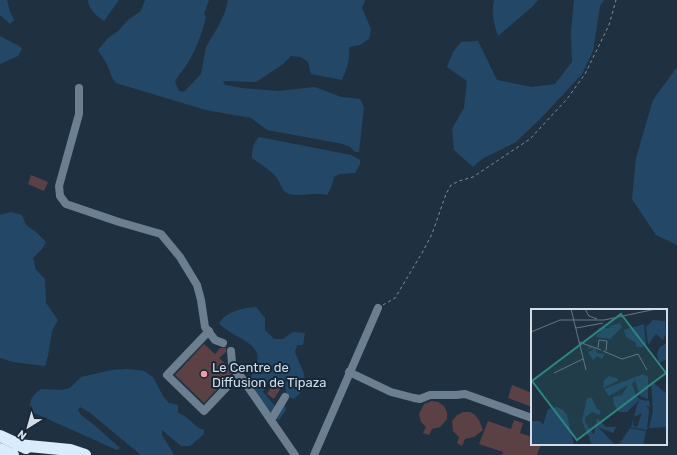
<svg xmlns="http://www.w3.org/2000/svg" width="677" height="455" viewBox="0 0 677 455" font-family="Rubik,sans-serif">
<rect width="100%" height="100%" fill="#1f3141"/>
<!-- green -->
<g fill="#234867">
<polygon points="0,0 7,0 10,12 14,20 10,24 0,15"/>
<path d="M88 0H119L104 21C97 17 88 8 88 0Z"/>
<path d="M145 0H209L204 14 206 17C202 33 196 50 187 64 183 71 178 75 175 82L179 91 184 92 201 74 206 47 219 25 225 12 228 0H365L362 8 371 29 369 39 360 45 349 47C350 60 347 69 342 80L311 74 308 62 301 57 291 56 282 65 256 82 223 81 225 85 242 88 278 91 315 87 341 97 360 99 364 107 359 152H355L350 147 343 144 267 130 251 118 206 110 116 83C110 77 110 68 105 61 103 57 100 54 98 50L108 38 118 31 129 19 141 11Z"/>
<path d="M494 0H538L533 6 498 36C494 24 491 13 494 0Z"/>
<polygon points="574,0 604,0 600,6 593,51 582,74 542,117 516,142 482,159 473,167 454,150 452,129 464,108 467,81 447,67 453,52 461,42 478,41 497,80 532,87 555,84 572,62 571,32"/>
<polygon points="0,36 19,46 22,49 18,56 0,64"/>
<polygon points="677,67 677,245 656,235 632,199 636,158 653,100"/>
<path d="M259 137 351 155 360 160V164L355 173 340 174 334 177 331 188 327 195C316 191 298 198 287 193 282 191 280 182 277 178 271 170 260 164 252 158 252 149 253 144 259 137Z"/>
<polygon points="11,212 22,215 26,225 36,232 46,242 42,249 33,258 36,270 45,279 46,303 58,320 52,331 48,356 45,366 13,362 0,358 0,215"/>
<path d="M256 307 265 318V330L274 339H283L293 332 305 333 303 345H297L295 352 304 374 302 391 294 399C283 396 288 388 281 379L269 380 263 392 276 407 285 405 286 410 279 420C273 415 251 391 250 384 249 373 262 363 256 351 250 340 228 334 219 323 227 311 243 308 256 307Z"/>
<path d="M128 369 144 371 153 377 163 396 169 403 178 405V413C189 416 193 427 204 430V434L190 446H181L162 430V435L173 453V455H141L89 412 80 407 78 410 81 415 93 424 120 448 117 450 34 413C26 404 32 395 41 389L62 390 70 388 81 377 112 370Z"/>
</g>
<!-- building -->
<g fill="#5b4044">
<polygon points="31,175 48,182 44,191 28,184"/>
<polygon points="204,344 215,354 220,348 226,348 226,352 219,358 228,366 232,373 204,403 175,375"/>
<polygon points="273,384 281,388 274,399 267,394"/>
<polygon points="512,385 532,393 532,407 508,398"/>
<polygon points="432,401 438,402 444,406 447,412 447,419 440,427 432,429 429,435 423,433 426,427 421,422 419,414 424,404"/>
<polygon points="463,412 470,412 475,415 479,420 483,430 474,437 465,439 462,446 457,443 459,437 453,431 452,421 457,415"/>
<polygon points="514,420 523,423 520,433 532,437 532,444 541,444 537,455 502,455 503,452 479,444 488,421 511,429"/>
</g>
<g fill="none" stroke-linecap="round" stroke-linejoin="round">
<!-- path -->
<polyline stroke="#808e9b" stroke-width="1" stroke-dasharray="3 3" stroke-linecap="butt" points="383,305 395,298 422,253 432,234 446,194 451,185 459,181 473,177 530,139 567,99 585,74 609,25 616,0"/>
<!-- minor -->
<g stroke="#6c7f90" stroke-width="8">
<polyline points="79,88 79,114 59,186 60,196 66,204 119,222 161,234 180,257 197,285 201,300 205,327 215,340 223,343"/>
<polyline points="209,331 167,375 204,411 239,374"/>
<polyline points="231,351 232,363 239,374 295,455"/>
<polyline points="349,372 391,392 414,398 420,399 430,395 456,395 465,394 532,418"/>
<polyline points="271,420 285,397"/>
<polyline points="314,455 378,308"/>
</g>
<!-- highway -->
<g stroke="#d9ecfd" stroke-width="12">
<polyline points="0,436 26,448"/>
<polyline points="18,445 70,450 85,455"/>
<polyline points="0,449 13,455"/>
</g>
</g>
<!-- markers -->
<circle fill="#f39aa8" stroke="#152736" stroke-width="1.5" cx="204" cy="374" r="4"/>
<g text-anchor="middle" stroke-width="4" stroke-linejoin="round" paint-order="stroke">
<!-- poi labels -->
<g font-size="13" fill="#d2dde8" stroke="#152736" text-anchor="start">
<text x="212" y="372">Le Centre de<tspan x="212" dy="15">Diffusion de Tipaza</tspan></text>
</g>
</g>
<!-- overview -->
<g transform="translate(531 309)">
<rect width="136" height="136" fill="#1f3141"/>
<path d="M122 11 134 12 135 25 132 31 125 25 117 36 115 18ZM89 14 91 18 79 30 65 28 67 24H71L67 22 68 19H84L75 18ZM113 15 115 35 110 39 105 37V34L95 28 93 21ZM136 34V50L128 54 126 45 129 38ZM57 37 65 40 66 44 74 45 71 50 66 47 62 51 57 43 62 41V39L57 40ZM112 65 117 68V90L109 87 104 71 101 75 105 87 110 91 118 92 119 98 107 92 96 103H88L83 96 82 88 91 86 97 76 78 87 73 80ZM78 67 86 69 87 72 72 79 73 71ZM120 72 136 85V118L118 119 122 102ZM56 89H61L66 100 70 102 68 106 62 103 54 108V113L63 126 66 109 75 118H85L82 124 67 118 84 136 89 134 99 119 115 122 112 136H61L51 112ZM107 93 115 95 118 101 116 121 100 118 102 110V117L106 118 111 104 103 108ZM26 98 32 101 36 106 43 136H0V112H9L12 116 17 100Z" fill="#234867"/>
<path fill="none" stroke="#677684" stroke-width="1" d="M40 0 55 61M54 0 58 7 66 10M45 19 72 14M0 23 29 11H73L125 0M48 33 70 41M67 39 68 31 76 32 75 42M72 42 91 50 107 45 116 61M23 64 52 50"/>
<path fill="#2c8580" fill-opacity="0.15" stroke="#2c8580" stroke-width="2" d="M90 5 135 64 46 131 1 72Z"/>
<rect width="136" height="136" fill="none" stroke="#d2dde8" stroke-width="2"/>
</g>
<!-- north arrow -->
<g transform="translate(28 427) rotate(217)" stroke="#152736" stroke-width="3" paint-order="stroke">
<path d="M0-3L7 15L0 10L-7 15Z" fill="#d2dde8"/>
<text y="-6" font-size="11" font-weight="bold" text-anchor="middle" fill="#d2dde8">N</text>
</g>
</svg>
